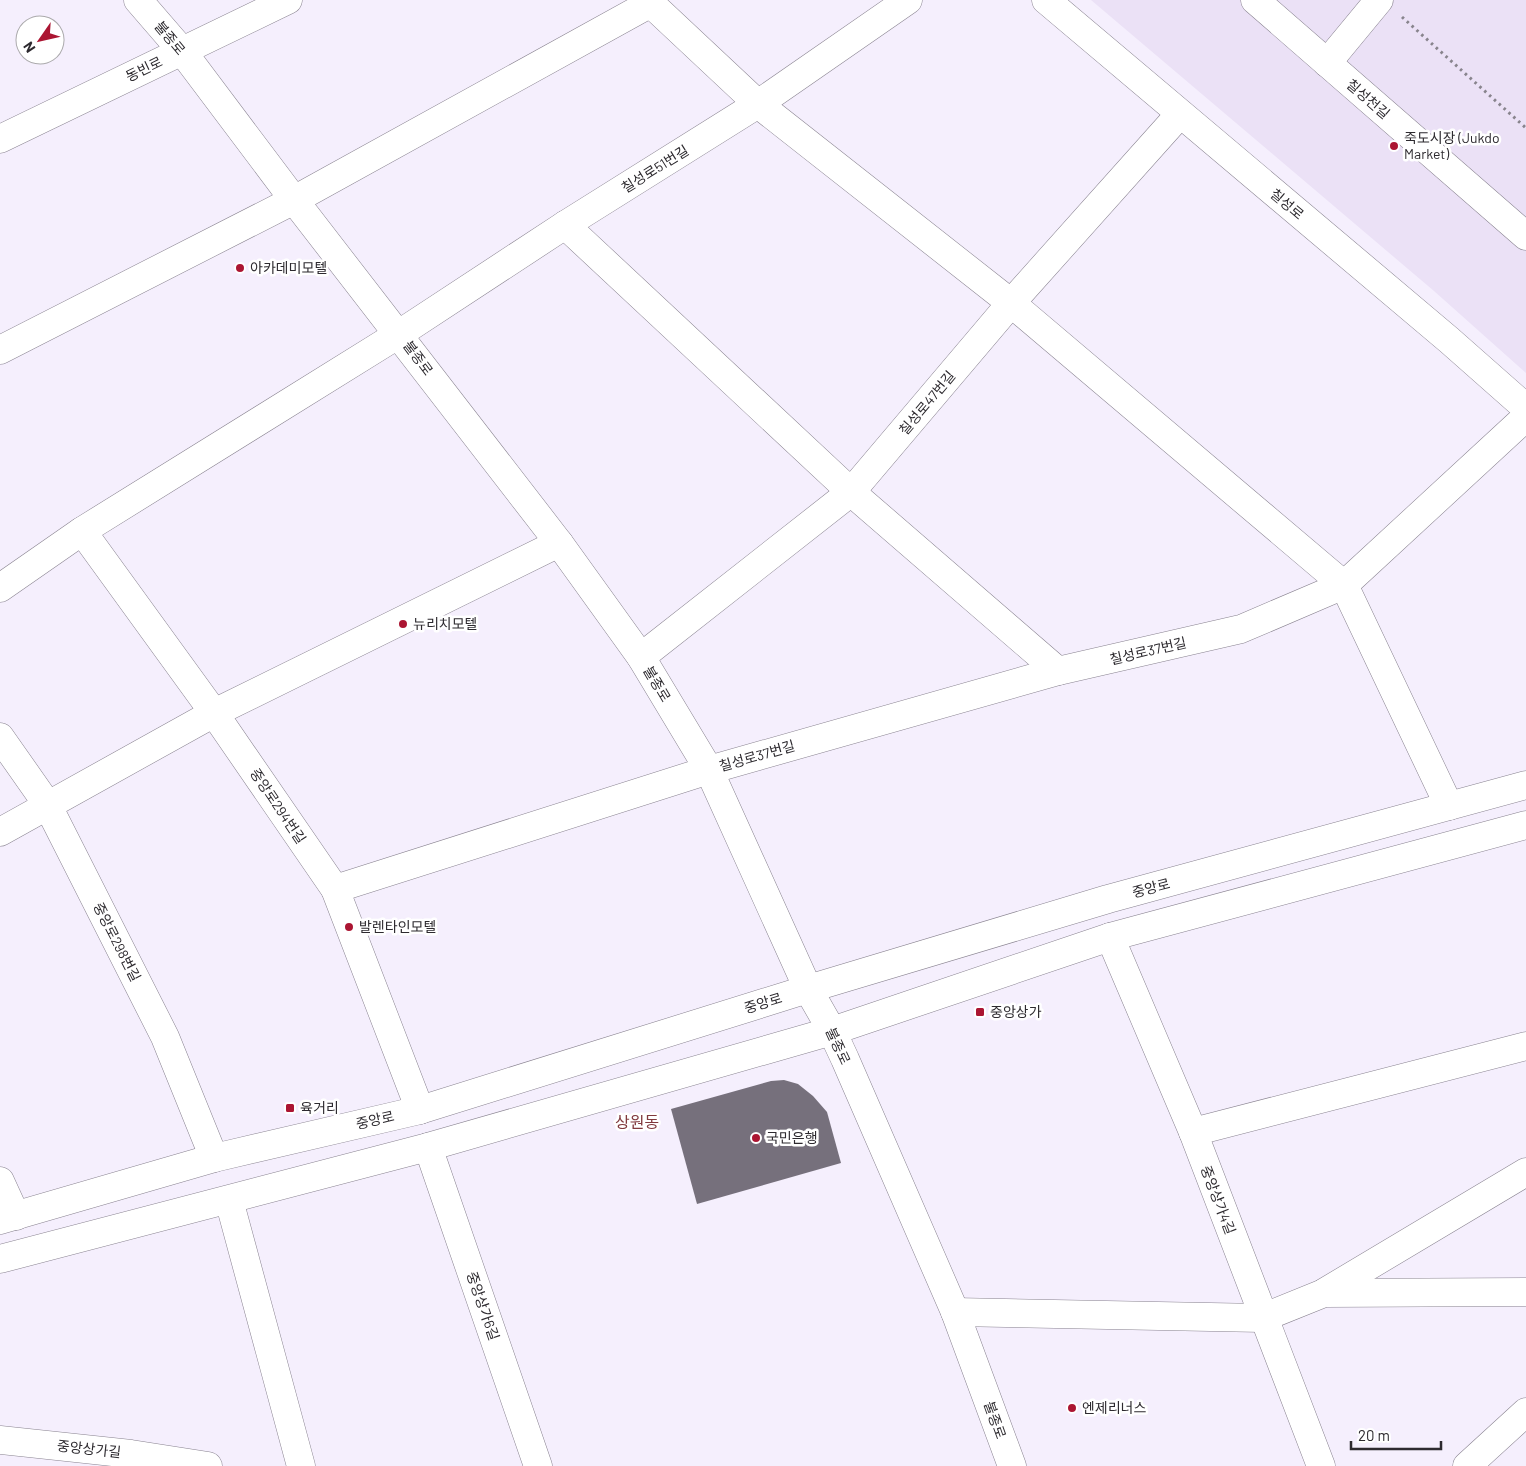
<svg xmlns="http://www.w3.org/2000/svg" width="1526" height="1466" viewBox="0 0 1526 1466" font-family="Barlow,'Noto Sans KR',sans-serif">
<rect width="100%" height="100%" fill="#f5effd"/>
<!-- built -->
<polygon fill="#ebe1f6" points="1091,0 1526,0 1526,373 1434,291"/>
<!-- building -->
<polygon fill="#76707c" points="784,1080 798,1084 813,1096 827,1112 841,1163 697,1204 671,1109 771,1081"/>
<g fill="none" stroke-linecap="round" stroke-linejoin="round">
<defs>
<g id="minor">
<polyline points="138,0 182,51 294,200 559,543 641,657 709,770 808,989 832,1031 845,1059 955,1312 1012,1466"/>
<polyline points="647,0 758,104 1011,303 1344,585 1449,806"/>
<polyline points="1046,0 1449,340 1526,408"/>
<polyline points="1255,0 1526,236"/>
<polyline points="1327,63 1379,0"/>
<polyline points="0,139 288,0"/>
<polyline points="565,225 851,492 1058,671"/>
<polyline points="0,350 294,200 651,3"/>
<polyline points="82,531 214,713 335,889 420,1110"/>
<polyline points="0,588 82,531 399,334 565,225 758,104 908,0"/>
<polyline points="641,657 851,492 1011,303 1180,114"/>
<polyline points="0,737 47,804 165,1037 214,1158"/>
<polyline points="0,832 214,713 559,543"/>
<polyline points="335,889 709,770 1058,671 1241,629 1344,585 1526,417"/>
<polyline points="1110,937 1193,1132 1321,1466"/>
<polyline points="1193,1132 1526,1046"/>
<polyline points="428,1147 538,1466"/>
<polyline points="0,1181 16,1216"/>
<polyline points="229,1200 301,1466"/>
<polyline points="1325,1292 1526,1172"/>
<polyline points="955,1312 1262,1318 1324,1293 1526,1292"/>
<polyline points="0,1440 131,1454 208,1466"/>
<polyline points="1467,1466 1526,1412"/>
</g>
<g id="major">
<polyline points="0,1220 214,1158 420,1110 808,989 1108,899 1526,785"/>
<polyline points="0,1259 428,1147 832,1031 1110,937 1526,825"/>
</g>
</defs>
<!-- minor casing -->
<use href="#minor" stroke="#898390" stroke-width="29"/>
<!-- major casing -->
<use href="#major" stroke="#898390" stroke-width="29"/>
<!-- path -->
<polyline stroke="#88848d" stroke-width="3" stroke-dasharray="2.5 4" stroke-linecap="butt" points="1402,17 1526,128"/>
<!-- minor -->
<use href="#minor" stroke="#fff" stroke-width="28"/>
<!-- major -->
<use href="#major" stroke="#fff" stroke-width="28"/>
</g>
<!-- markers -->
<g fill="#ab1532" stroke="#fff" stroke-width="2">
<circle cx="1394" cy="146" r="5"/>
<circle cx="240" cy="268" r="5"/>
<circle cx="403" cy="624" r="5"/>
<circle cx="349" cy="927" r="5"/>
<rect x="975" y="1007" width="10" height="10" rx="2.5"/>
<rect x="285" y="1103" width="10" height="10" rx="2.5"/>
<circle cx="756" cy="1138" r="5"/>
<circle cx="1072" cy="1408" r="5"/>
</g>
<g text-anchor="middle" stroke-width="5" stroke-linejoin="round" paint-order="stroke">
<!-- street labels -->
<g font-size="14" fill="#2d2a2f" stroke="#fff">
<text transform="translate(170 38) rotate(50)" y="5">불종로</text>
<text transform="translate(144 69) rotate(-26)" y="5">동빈로</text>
<text transform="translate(1368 99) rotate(41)" y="5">칠성천길</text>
<text transform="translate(655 169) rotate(-32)" y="5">칠성로51번길</text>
<text transform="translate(1287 204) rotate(40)" y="5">칠성로</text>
<text transform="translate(418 358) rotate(53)" y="5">불종로</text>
<text transform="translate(927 403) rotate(-50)" y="5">칠성로47번길</text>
<text transform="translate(1148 651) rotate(-13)" y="5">칠성로37번길</text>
<text transform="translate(657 684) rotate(59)" y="5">불종로</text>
<text transform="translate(757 756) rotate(-16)" y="5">칠성로37번길</text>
<text transform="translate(278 806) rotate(56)" y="5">중앙로294번길</text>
<text transform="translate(1151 888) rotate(-15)" y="5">중앙로</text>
<text transform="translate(117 942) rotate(63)" y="5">중앙로298번길</text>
<text transform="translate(763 1003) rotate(-17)" y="5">중앙로</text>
<text transform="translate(838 1046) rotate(65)" y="5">불종로</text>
<text transform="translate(375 1120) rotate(-13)" y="5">중앙로</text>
<text transform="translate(1218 1200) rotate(69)" y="5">중앙상가4길</text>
<text transform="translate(483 1306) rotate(71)" y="5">중앙상가6길</text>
<text transform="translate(995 1420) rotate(70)" y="5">불종로</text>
<text transform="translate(89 1449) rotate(6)" y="5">중앙상가길</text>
</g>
<!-- poi labels -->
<g font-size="14" fill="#2d2a2f" stroke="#fff" text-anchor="start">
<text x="1404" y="143">죽도시장 (Jukdo<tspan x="1404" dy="16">Market)</tspan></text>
<text x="250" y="273">아카데미모텔</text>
<text x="413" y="629">뉴리치모텔</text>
<text x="359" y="932">발렌타인모텔</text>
<text x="990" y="1017">중앙상가</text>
<text x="300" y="1113">육거리</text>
<text x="766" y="1143">국민은행</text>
<text x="1082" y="1413">엔제리너스</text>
</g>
<!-- quarter labels -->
<g font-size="16" fill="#81393d" stroke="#fff">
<text x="637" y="1128">상원동</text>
</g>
</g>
<!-- north arrow -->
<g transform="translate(40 40) rotate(236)"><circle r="24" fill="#ffffff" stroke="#abaaac"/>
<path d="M0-4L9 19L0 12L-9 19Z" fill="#ab1532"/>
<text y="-8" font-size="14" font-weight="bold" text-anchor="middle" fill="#2d2a2f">N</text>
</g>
<!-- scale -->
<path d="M1351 1441v8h90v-8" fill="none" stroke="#2d2a2f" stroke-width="2.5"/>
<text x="1358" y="1441" font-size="15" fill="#2d2a2f" stroke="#ffffff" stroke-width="4" paint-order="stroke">20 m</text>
</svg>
